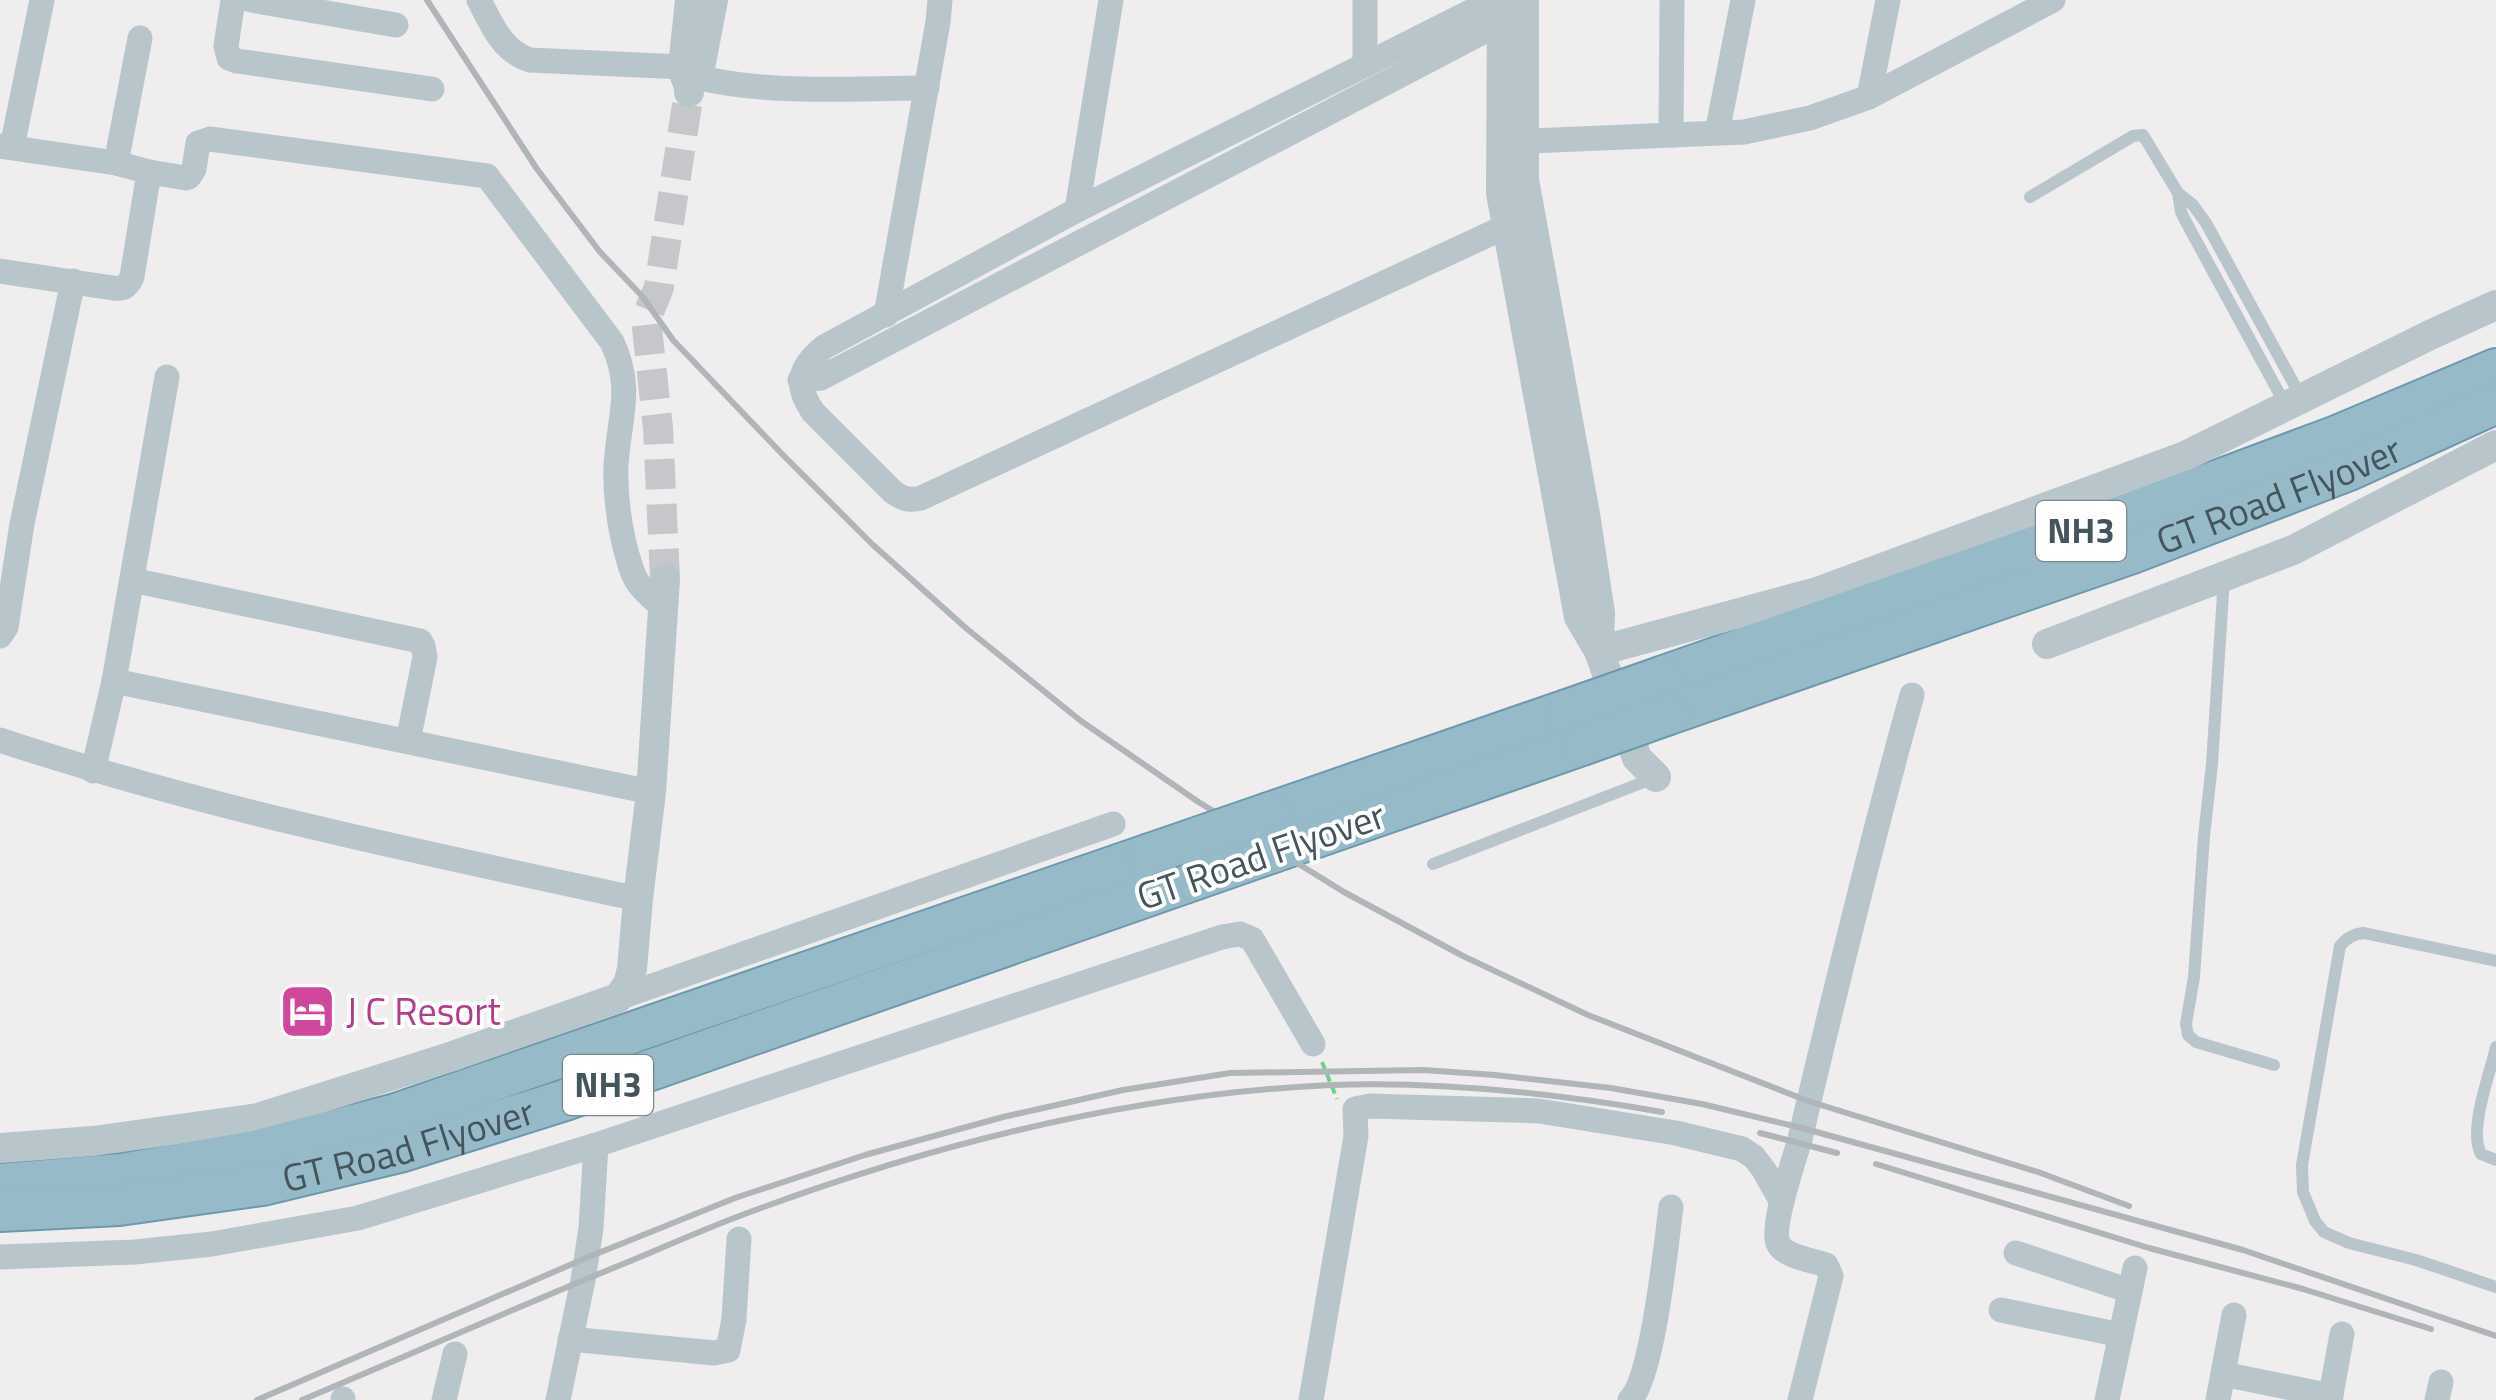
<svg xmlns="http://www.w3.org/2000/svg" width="2496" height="1400" viewBox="0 0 2496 1400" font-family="'Titillium Web',sans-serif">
<rect width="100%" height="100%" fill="#f0edee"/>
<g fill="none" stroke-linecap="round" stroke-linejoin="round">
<!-- tertiary-tunnel -->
<polyline stroke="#c5c7ca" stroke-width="30" stroke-dasharray="30 15" stroke-linecap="butt" points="665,579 658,428 646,319 659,287 689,92"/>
<defs>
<g id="trunk">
<polyline points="1661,677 2120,517 2337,436 2496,369"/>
<path id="s1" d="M1669 714 2132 553 2349 470 2496 403"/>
<polyline points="1269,813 1564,711"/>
<polyline points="1285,848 1582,745"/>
<polyline points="0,1184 122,1174 255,1151 396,1114 1147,855"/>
<path id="s2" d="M0 1211 119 1205 262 1185 403 1151 565 1100 1196 879"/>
</g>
</defs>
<!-- trunk casing -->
<use href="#trunk" stroke="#6c99ad" stroke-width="44"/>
<!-- path -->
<polyline stroke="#6dd38b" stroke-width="4" stroke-dasharray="8 5" stroke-linecap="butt" points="1322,1062 1337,1099"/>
<!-- service -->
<g stroke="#b8c6cc" stroke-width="12">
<polyline points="2178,193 2181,212 2186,222 2285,404"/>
<polyline points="2030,197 2133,136 2143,135 2178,193 2193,205 2206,223 2301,397"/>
<polyline points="2224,578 2212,764 2204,836 2194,977 2186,1024 2188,1035 2196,1042 2274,1065"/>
<polyline points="1433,864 1654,778"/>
<path d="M2496 961 2364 933C2353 934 2346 938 2340 946L2302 1165 2303 1192 2315 1221 2324 1232 2349 1243 2416 1260 2496 1287"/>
<path d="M2496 1047C2490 1074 2468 1130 2481 1154L2496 1160"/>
</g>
<!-- minor -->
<g stroke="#b8c6cc" stroke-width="25">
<polyline points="233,0 226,46 229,58 237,61 432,89"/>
<polyline points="251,0 396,25"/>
<path d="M479 0C492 25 502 51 530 60L683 67"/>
<path d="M1494 0 1077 210 824 347C799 368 794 384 813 412L893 492C903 499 910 501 921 498L1507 226"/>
<polyline points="1365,65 1365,0"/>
<path d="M696 77C771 95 850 88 927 88"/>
<polyline points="1869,97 1888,0"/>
<polyline points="1717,133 1743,0"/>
<polyline points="1671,135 1672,0"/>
<polyline points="1506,142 1744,132 1810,118 1869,97 2053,0"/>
<path d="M0 146 116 163 149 172 132 277C127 287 124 289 113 288L0 271"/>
<polyline points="12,147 42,0"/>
<polyline points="116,163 140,38"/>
<path d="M149 172 186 178 189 177 194 169 198 143 210 139 487 176 612 342C634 389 619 417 616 465 615 491 618 517 624 543 633 578 634 584 663 607"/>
<polyline points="1077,210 1111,0"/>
<polyline points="886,315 938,22 940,0"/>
<polyline points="800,380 821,378 1502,22"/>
<polyline points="132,580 420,641 423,646 425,657 408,741"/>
<polyline points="0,636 6,627 22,524 73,281"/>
<polyline points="114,681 167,377"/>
<path d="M0 740C208 809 424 853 638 899"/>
<polyline points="93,771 114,681 651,792"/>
<polyline points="618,998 1113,824"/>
<polyline points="2016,1253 2130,1291"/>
<polyline points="0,1257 135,1252 212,1244 358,1218 596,1145 1222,937 1240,934 1252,939 1313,1044"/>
<polyline points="2001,1310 2121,1335"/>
<polyline points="570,1339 714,1353 728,1350 734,1319 739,1239"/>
<polyline points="2223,1374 2331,1396"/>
<polyline points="343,1400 343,1399"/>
<polyline points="444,1400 455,1354"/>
<polyline points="558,1400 583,1280 591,1228 596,1145"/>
<polyline points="1311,1400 1356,1136 1355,1109 1370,1106 1539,1111 1676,1133 1742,1149 1754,1157 1764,1170 1782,1202"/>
<path d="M1630 1400C1653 1377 1666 1245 1671 1207"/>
<path d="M1800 1400 1831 1276 1826 1265C1812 1260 1784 1257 1778 1243 1771 1225 1794 1161 1800 1139 1835 991 1871 842 1912 695"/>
<polyline points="2107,1400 2135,1268"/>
<polyline points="2218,1400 2234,1315"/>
<polyline points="2330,1400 2342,1334"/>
<polyline points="2437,1400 2441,1382"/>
</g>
<!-- tertiary -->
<g stroke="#b8c6cc" stroke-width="30">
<polyline points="1502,0 1501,193 1579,617 1599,651"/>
<polyline points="1524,0 1524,180 1585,514 1600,613 1599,645"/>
<polyline points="692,82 700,68 713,0"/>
<path d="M689 92C690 82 683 77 683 67L690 0"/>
<polyline points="2047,644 2293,550 2496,445"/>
<polyline points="1656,777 1637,758 1599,651 1817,592 2185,456 2430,335 2496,305"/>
<polyline points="0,1148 93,1141 258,1118 450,1057 618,998 628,984 632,969 638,899 651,792 665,579"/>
</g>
<!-- trunk -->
<use href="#trunk" stroke="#96bac8" stroke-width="40"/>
<!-- rail -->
<g stroke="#afb5b9" stroke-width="6">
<polyline points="427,0 537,169 600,252 642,296 673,340 784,456 872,544 967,629 1081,721 1197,801 1344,892 1463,956 1588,1015 1808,1101 2038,1172 2129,1206"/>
<polyline points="1760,1133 1837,1153"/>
<polyline points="1876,1164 2149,1248 2303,1289 2431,1329"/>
<polyline points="257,1400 586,1258 735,1198 865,1155 1003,1117 1123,1090 1230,1073 1423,1070 1495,1075 1611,1088 1702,1104 1802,1128 2243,1250 2496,1336"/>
<path d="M302 1400C409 1355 515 1308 623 1264 662 1248 702 1230 742 1215 929 1145 1130 1094 1331 1085 1441 1081 1553 1093 1662 1112"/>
</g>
<defs>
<g id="trunk-bridge">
<polyline points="1564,711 1661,677"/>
<polyline points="1582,745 1669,714"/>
<polyline points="1147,855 1269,813"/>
<polyline points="1196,879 1285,848"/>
</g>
</defs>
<!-- trunk-bridge casing -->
<use href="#trunk-bridge" stroke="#6c99ad" stroke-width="44" stroke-linecap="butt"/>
<!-- trunk-bridge -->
<use href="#trunk-bridge" stroke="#96bac8" stroke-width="40"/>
</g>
<!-- icons -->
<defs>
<symbol id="hotel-square" viewBox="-11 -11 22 22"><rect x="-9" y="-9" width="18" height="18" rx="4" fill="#d1479c" stroke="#fff"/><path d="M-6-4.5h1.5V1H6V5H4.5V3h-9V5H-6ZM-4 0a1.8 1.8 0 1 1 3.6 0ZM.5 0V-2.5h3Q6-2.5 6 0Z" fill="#fff"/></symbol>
</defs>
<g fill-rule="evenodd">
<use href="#hotel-square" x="276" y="980" width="63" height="63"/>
</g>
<g text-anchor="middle" stroke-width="8" stroke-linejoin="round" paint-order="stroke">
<!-- shield labels -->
<g fill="#fff" stroke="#7c898d" stroke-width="2.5">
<rect x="2036" y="501" width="90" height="60" rx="8"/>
<rect x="563" y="1055" width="90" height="60" rx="8"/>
</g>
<g font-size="35" font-weight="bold" fill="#44565c">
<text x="2081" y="543">NH3</text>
<text x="608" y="1097">NH3</text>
</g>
<!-- street labels -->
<g font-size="38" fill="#44565c" stroke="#fff">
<text dy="13" stroke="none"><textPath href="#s1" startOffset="648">GT Road Flyover</textPath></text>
<text transform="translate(1261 856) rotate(-19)" y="13">GT Road Flyover</text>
<text dy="13" stroke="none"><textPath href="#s2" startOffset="415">GT Road Flyover</textPath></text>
</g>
<!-- hotel labels -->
<g font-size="38" fill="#b23c85" stroke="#fff" text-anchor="start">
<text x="346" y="1025">J C Resort</text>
</g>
</g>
</svg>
